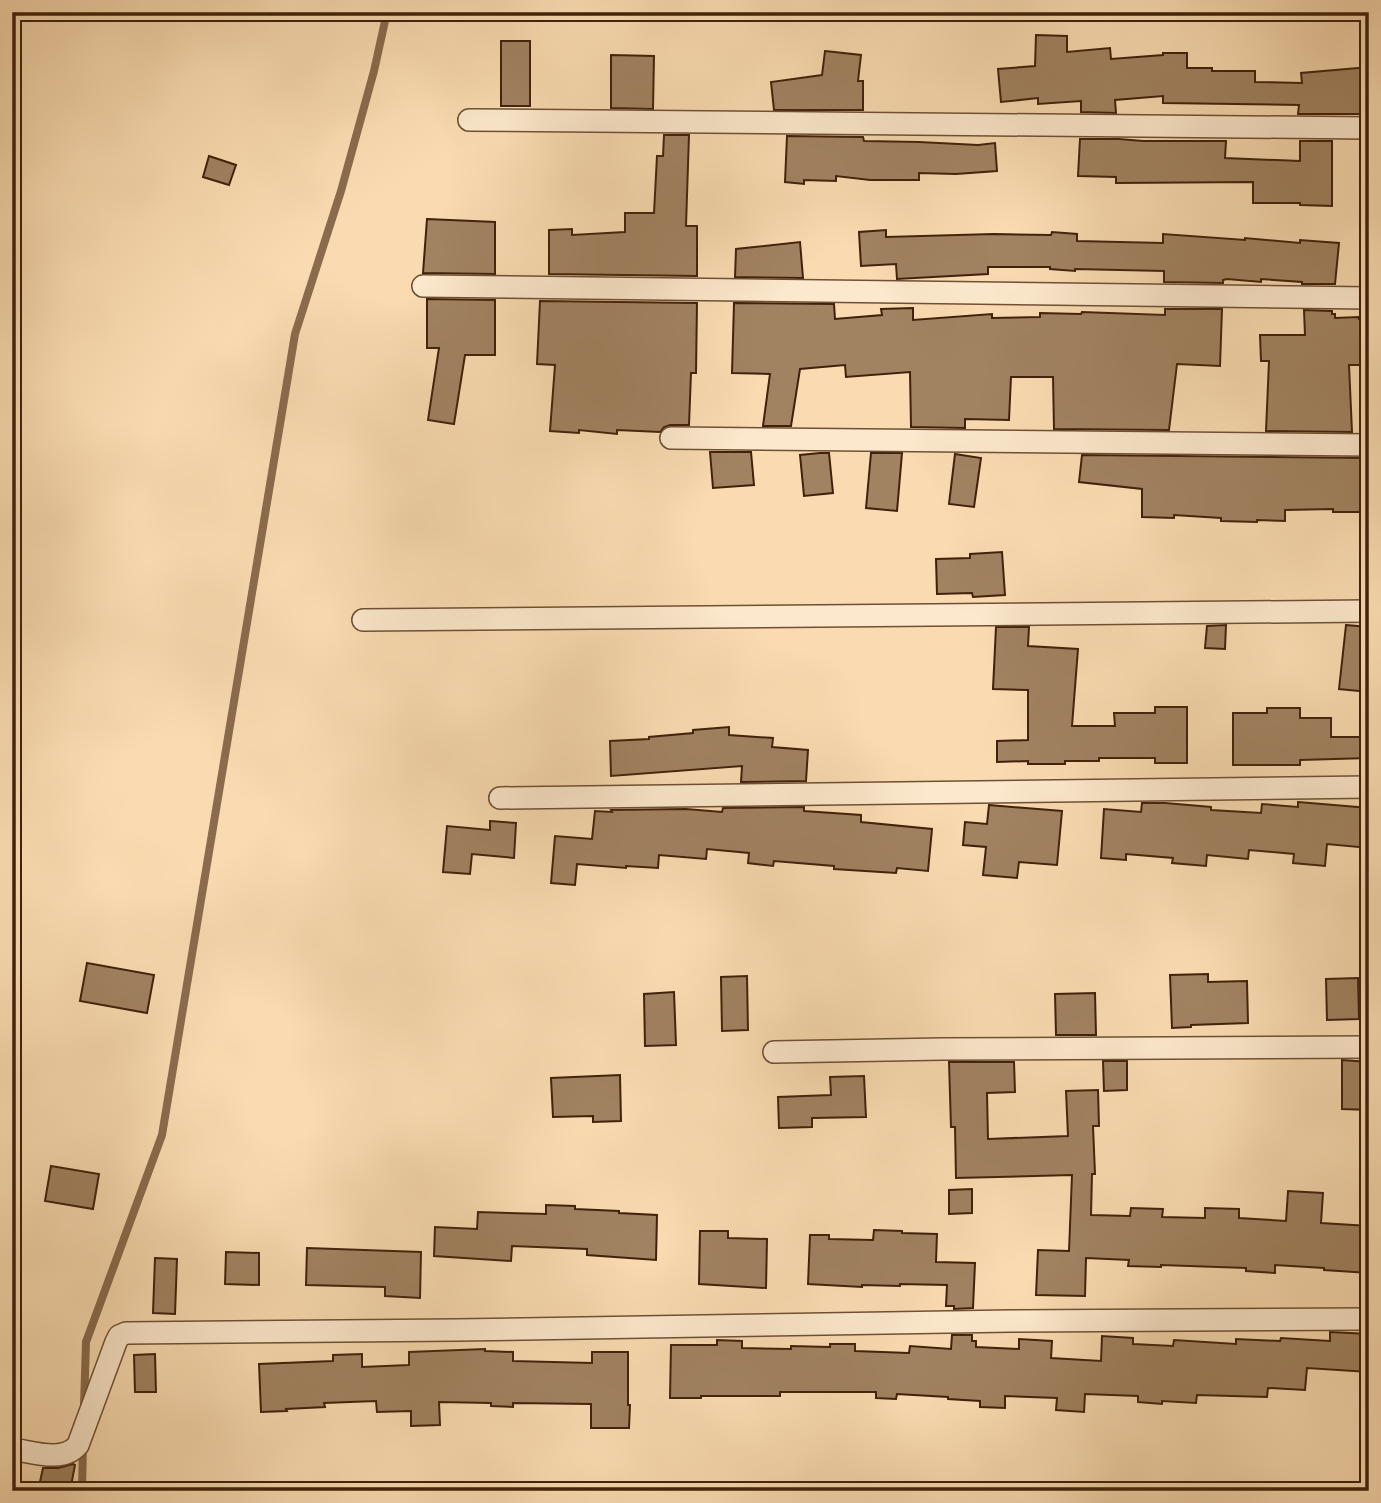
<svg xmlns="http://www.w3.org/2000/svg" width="1381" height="1503" viewBox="0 0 1381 1503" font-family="'IM FELL Great Primer',serif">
<rect width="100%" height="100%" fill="#fadbb1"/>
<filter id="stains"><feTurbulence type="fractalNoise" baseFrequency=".00286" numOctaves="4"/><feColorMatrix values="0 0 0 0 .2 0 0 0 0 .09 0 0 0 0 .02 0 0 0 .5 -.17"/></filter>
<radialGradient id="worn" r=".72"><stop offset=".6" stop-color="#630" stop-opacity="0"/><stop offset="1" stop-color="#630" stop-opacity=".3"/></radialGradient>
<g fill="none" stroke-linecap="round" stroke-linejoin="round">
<!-- stream -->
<g stroke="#8a6b4d" stroke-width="8">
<polyline points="84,1406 86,1342 162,1135 295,334 341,191 374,71 387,12"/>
<polyline points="82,1491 83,1444"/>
</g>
</g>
<!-- building -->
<g fill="#a18261" stroke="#41210b" stroke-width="2">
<polygon points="1036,35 1067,36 1067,52 1110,48 1111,59 1163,55 1163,53 1187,53 1187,68 1212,68 1212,71 1255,71 1255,82 1302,83 1301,73 1369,67 1369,114 1298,114 1299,105 1163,103 1163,96 1115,100 1116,113 1081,112 1081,101 1038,104 1038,98 1001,102 998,69 1035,66"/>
<rect x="501" y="41" width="29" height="65"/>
<polygon points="825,51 861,55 858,81 863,81 863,110 774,110 771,82 822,75"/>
<polygon points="611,55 654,56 653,109 611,108"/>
<polygon points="664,135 689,135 686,226 697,226 697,276 549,274 549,230 572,229 572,235 625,232 625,213 654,213 657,156 663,156"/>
<polygon points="787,136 863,137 864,141 919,142 978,145 995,143 997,171 956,174 919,173 919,180 870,180 836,176 836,181 804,180 804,184 785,182"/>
<polygon points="1080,139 1119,139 1143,141 1226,141 1225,158 1300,161 1300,141 1332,141 1332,206 1300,205 1300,203 1253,203 1253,182 1116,183 1116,177 1078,176"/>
<polygon points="209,156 236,165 229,185 203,177"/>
<polygon points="427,219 495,222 495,274 423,273"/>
<polygon points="886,230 886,237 994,234 1051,235 1052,232 1077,234 1077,241 1163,243 1163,234 1245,240 1245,238 1300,243 1300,240 1339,243 1335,284 1302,284 1302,282 1261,279 1261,282 1227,279 1223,280 1223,283 1164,282 1164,271 1075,269 1075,271 1050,269 1050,267 988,267 988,274 897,279 896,264 861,266 859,232"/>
<polygon points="800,242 803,278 735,277 736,249"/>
<polygon points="427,299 495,300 495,355 465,355 454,424 428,420 439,348 427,348"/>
<polygon points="540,301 697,303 696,373 691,373 689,425 670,425 664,427 660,432 617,430 617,434 579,430 579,433 550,431 555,365 537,364"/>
<polygon points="734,303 834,304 835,319 882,315 881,309 913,308 913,320 992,314 992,318 1040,317 1040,313 1081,314 1082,312 1165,315 1165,309 1222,309 1220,366 1177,364 1169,430 1054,429 1053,377 1011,377 1009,420 965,419 965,428 911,427 910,372 846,377 845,365 800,369 791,426 763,426 770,374 732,373"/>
<polygon points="1304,310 1332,311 1332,314 1335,314 1335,318 1359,317 1359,319 1369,319 1369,357 1361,356 1361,365 1349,365 1352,432 1266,431 1269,361 1261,361 1260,335 1305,335"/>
<polygon points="710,452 751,452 754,485 713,488"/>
<polygon points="820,453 829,453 833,493 804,496 800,455"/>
<polygon points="871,453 902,453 897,511 866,508"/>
<polygon points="955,454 981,458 974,507 949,504"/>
<polygon points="1082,455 1369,458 1369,503 1361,503 1360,512 1333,512 1333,509 1285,510 1285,521 1257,520 1257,522 1221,521 1221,518 1174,515 1174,518 1142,517 1142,489 1079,482"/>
<polygon points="1002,552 1005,595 973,597 972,593 937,594 936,559 970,558 970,554"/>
<polygon points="1226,625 1225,649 1205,648 1207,626"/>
<polygon points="1346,625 1369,627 1369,692 1339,689"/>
<polygon points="996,627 1029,627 1028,646 1078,649 1072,726 1115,726 1114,713 1155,713 1155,707 1187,707 1187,763 1155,763 1155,758 1099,758 1099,761 1065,761 1065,764 1028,764 1028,761 997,762 997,741 1028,740 1028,690 993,689"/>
<polygon points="1267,708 1300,708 1300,718 1331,718 1331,737 1369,737 1369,758 1300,760 1300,765 1233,765 1233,713 1267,713"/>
<polygon points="729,727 729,735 773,738 772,747 808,750 806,781 741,782 742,766 611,776 610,741 649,739 649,737 693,733 693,730"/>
<polygon points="1298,802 1369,808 1369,848 1327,844 1325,866 1293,863 1294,854 1249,850 1248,859 1207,855 1206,866 1172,863 1173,858 1126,854 1126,860 1101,858 1104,809 1141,812 1142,803 1165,803 1211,807 1211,810 1261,813 1262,804 1298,807"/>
<polygon points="989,805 1062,811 1057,865 1019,862 1017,878 983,875 986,847 963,845 965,822 987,824"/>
<polygon points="804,807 804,811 861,815 861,822 932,829 928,871 897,868 896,873 834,869 834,866 774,861 773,866 748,863 749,853 707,849 706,859 659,855 658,868 626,866 626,868 577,864 575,885 551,883 555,836 592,839 595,811 612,812 611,810 686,809 722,812 723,808"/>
<polygon points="490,821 516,823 514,858 472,854 470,874 443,872 447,826 490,830"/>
<polygon points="87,963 154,975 147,1013 80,1001"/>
<polygon points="1208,974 1208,982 1247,981 1248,1023 1191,1025 1191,1027 1172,1028 1170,975"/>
<polygon points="747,976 748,1030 722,1031 721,977"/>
<polygon points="1358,978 1359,1019 1327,1020 1326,979"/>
<polygon points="674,992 676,1045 645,1046 644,994"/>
<polygon points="1095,993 1096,1035 1056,1035 1055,994"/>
<polygon points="1342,1060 1369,1062 1369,1110 1342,1109"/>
<polygon points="1103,1061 1127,1061 1127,1090 1104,1091"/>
<polygon points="949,1062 1014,1062 1015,1092 987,1093 988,1139 1068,1136 1066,1091 1098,1090 1099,1126 1093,1126 1095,1174 1092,1174 1091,1215 1130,1216 1131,1208 1163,1209 1162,1217 1205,1218 1205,1208 1239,1209 1239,1218 1286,1221 1288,1191 1323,1193 1321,1223 1369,1226 1369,1273 1324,1270 1324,1268 1275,1265 1275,1273 1246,1271 1246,1268 1161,1265 1161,1267 1128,1266 1129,1260 1086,1258 1085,1296 1036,1295 1038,1250 1069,1251 1072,1175 956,1178 955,1127 951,1127"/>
<polygon points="620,1075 621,1121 593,1122 593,1116 553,1117 551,1078"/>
<polygon points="864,1076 866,1117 812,1118 812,1127 779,1128 778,1097 831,1095 830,1077"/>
<polygon points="51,1166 99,1174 93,1209 45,1201"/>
<polygon points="972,1189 972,1213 949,1214 949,1190"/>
<polygon points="546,1205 575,1206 575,1209 619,1211 619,1213 657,1215 656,1260 587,1255 587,1249 512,1246 511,1261 434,1256 435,1227 477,1229 478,1212 546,1214"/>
<polygon points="874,1230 902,1231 902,1233 937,1234 936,1262 975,1263 973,1308 954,1309 954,1306 946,1306 947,1285 900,1284 900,1286 862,1285 862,1287 808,1284 810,1235 829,1235 829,1239 873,1240"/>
<polygon points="700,1231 728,1231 728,1238 767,1239 766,1288 699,1284"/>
<polygon points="307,1248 421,1252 420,1298 385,1296 385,1287 306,1285"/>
<polygon points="226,1252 259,1253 259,1285 225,1284"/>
<polygon points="155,1258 177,1259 175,1314 153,1313"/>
<polygon points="1330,1332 1369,1334 1369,1372 1307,1368 1305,1390 1268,1388 1267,1397 1197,1395 1196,1403 1162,1401 1162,1404 1138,1402 1138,1396 1085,1394 1084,1412 1056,1410 1057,1398 1005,1396 1005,1408 980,1407 980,1401 948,1399 948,1397 897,1394 896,1399 876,1398 876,1392 780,1392 780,1396 701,1396 701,1398 670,1398 671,1345 717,1345 717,1340 742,1341 742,1348 791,1349 791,1346 830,1347 830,1344 855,1344 855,1351 909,1353 910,1346 951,1349 952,1335 972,1335 972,1341 976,1341 976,1347 1019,1349 1019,1339 1052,1341 1051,1358 1101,1361 1102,1336 1133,1338 1133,1344 1173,1346 1174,1340 1236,1344 1236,1339 1280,1341 1281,1338 1330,1341"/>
<polygon points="485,1349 485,1351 513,1352 513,1361 592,1363 592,1352 628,1352 628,1405 630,1405 629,1428 591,1428 591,1404 513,1403 513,1407 491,1406 491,1403 439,1402 440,1425 411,1426 411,1411 377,1412 376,1401 324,1403 325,1407 286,1409 287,1411 261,1412 259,1364 333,1361 333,1355 362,1354 362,1367 409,1365 409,1352"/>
<polygon points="155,1354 156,1392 135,1392 134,1355"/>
<polygon points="73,1464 75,1465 70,1491 38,1491 43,1468 58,1468"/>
</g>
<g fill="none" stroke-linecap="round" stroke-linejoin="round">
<defs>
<g id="minor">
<polyline points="469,120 1369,128"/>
<polyline points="423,286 1369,298"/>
<polyline points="671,438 1369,445"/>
<polyline points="363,620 1369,611"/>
<polyline points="500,798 1369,787"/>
<polyline points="774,1052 943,1049 1369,1047"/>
<path d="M12 1449C33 1452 63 1463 78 1445L116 1342 119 1336 126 1333 457 1330 1011 1321 1369 1319"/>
</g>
</defs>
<!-- minor casing -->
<use href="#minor" stroke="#6f5034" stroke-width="24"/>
<!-- minor -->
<use href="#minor" stroke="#fce8cc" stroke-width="21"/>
</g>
<!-- margin -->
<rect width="1381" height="1503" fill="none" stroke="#fadbb1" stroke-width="42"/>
<rect x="14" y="14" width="1353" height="1475" fill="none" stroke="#41210b" stroke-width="3.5"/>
<rect x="21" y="21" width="1339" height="1461" fill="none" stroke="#41210b" stroke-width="2"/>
<rect width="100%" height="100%" filter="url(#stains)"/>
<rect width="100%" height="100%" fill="url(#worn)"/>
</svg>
